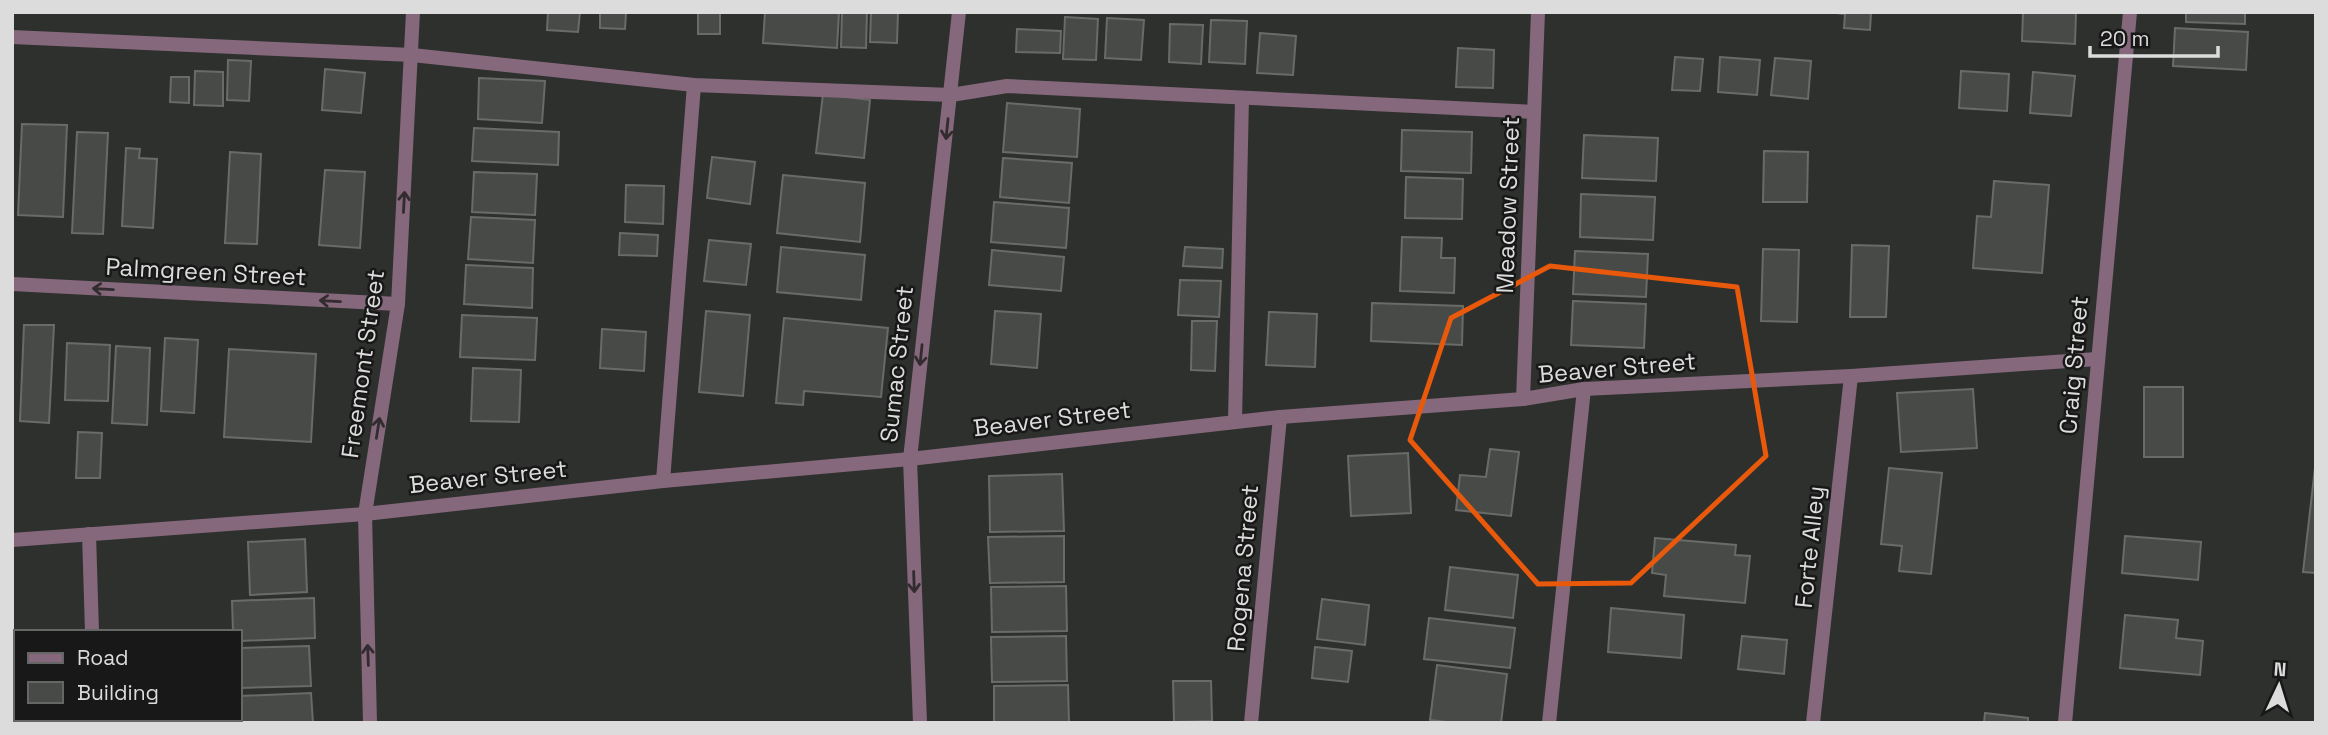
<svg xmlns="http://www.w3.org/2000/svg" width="2328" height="735" viewBox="0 0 2328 735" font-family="'Space Grotesk',sans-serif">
<rect width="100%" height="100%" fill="#2e302e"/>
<!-- building -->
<g fill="#474a47" stroke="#696b68" stroke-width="2">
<polygon points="548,12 580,12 578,32 547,30"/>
<polygon points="600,12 626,12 625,29 600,28"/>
<rect x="698" y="12" width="22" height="22"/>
<polygon points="765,12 839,12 837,48 763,43"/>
<polygon points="842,12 867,12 866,48 841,47"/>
<polygon points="871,12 898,12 897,43 870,42"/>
<polygon points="1827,12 1871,12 1870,30 1844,28 1845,14"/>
<polygon points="2023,12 2076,12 2075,44 2022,41"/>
<polygon points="2186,12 2245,12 2245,24 2186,22"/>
<polygon points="1065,17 1098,19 1096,60 1063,59"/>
<polygon points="1107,18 1144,20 1141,60 1105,58"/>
<polygon points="1211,20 1247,21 1245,64 1209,62"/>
<polygon points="1170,24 1203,25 1201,64 1169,62"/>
<polygon points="2175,28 2248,32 2246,70 2173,66"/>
<polygon points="1017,29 1061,31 1060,53 1016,52"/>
<polygon points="1260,33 1296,36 1293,75 1257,73"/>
<polygon points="1458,48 1494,50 1493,88 1456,87"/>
<polygon points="1675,57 1703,59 1700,91 1672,90"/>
<polygon points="1720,57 1760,60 1757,95 1718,92"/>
<polygon points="1775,58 1811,61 1808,99 1771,95"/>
<polygon points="228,60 251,61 249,101 227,100"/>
<polygon points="325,69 365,73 361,113 322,110"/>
<polygon points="195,71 223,72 223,106 194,105"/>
<polygon points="1961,71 2009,74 2007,111 1959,108"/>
<polygon points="2033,72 2075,76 2071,116 2030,113"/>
<polygon points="171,77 189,77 189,103 170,102"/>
<polygon points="479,78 545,81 542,123 478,119"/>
<polygon points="823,94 870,100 864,158 816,153"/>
<polygon points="1007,103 1080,109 1077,157 1003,152"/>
<polygon points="22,124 67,125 63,217 18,215"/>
<polygon points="474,128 559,132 558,165 472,161"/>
<polygon points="1402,130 1472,132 1471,173 1401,171"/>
<polygon points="77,132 108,133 103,234 72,233"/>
<polygon points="1584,135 1658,138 1656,181 1582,178"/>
<polygon points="126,148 140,149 139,158 157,159 153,228 122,226"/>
<polygon points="1764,151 1808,152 1807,202 1763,202"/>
<polygon points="230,152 261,154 257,244 225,243"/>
<polygon points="712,157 755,162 750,204 707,198"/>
<polygon points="1003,158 1072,163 1069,203 1000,197"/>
<polygon points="325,170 365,172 360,248 319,245"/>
<polygon points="474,172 537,174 535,215 472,212"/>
<polygon points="783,175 865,183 860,242 777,233"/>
<polygon points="1406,177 1463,179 1462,219 1405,218"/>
<polygon points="1994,181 2049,185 2042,273 1973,268 1977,216 1991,217"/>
<polygon points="626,185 664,186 663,224 625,222"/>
<polygon points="1581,194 1655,197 1653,240 1580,237"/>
<polygon points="994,202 1069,208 1066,248 991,242"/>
<polygon points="471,217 535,220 533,263 468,259"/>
<polygon points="620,233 658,235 657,256 619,255"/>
<polygon points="1402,237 1442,238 1441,258 1455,258 1454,293 1400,291"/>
<polygon points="709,240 751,244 746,285 704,281"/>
<polygon points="1852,245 1889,246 1886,317 1850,317"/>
<polygon points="781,247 865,255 861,300 777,292"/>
<polygon points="1185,247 1223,249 1222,268 1183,266"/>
<polygon points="1763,249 1799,250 1797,322 1761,321"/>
<polygon points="992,250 1064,257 1061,291 989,285"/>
<polygon points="1575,251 1648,254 1646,297 1573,294"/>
<polygon points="466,265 533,268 532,308 464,304"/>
<polygon points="1180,280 1221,281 1219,317 1178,315"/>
<polygon points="1573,301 1646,304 1644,348 1571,345"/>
<polygon points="1372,303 1463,306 1462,345 1371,341"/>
<polygon points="706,311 750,315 743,396 699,392"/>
<polygon points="995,311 1041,314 1037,368 991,364"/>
<polygon points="1269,312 1317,314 1315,367 1266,365"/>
<polygon points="462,315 537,318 535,360 460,357"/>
<polygon points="784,318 888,328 881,397 804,391 803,405 776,403"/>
<polygon points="1192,321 1217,321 1215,371 1191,370"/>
<polygon points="24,325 54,325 49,423 20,421"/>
<polygon points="602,329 646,332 644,371 600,368"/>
<polygon points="165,338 198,340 194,413 161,411"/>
<polygon points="67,343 110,345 108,401 65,400"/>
<polygon points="116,346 150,348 147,425 112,423"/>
<polygon points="229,349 316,354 311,442 224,437"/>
<polygon points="473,368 521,370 519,422 471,421"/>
<rect x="2144" y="387" width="39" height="70"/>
<polygon points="1973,389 1977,448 1901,452 1897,393"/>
<polygon points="78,432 102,433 100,478 76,478"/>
<polygon points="1490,449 1519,452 1511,516 1456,510 1460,475 1486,477"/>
<polygon points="1408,453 1411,513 1351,516 1348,456"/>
<polygon points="2316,459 2316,573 2303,572"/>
<polygon points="1889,468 1942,473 1931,574 1899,571 1902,546 1881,544"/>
<polygon points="1062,474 1064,531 990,532 989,476"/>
<polygon points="1064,536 1064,582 990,583 988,537"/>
<polygon points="2125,536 2201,542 2198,580 2122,573"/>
<polygon points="1655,538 1736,545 1735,555 1750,556 1745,603 1664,596 1666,575 1652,573"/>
<polygon points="305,539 307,592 250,595 248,542"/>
<polygon points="1450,567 1518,575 1513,618 1445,610"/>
<polygon points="1066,586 1067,631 992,632 991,587"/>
<polygon points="314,598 315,638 240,641 240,632 233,632 232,601"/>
<polygon points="1322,599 1369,605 1365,645 1317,639"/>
<polygon points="1611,608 1684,615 1681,658 1608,652"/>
<polygon points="2125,615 2178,620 2176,638 2203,641 2200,675 2120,668"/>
<polygon points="1429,618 1515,628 1510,668 1424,659"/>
<polygon points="1066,636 1067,681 992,682 991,637"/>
<polygon points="1742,636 1787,640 1784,674 1738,669"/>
<rect x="12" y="643" width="4" height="46"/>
<polygon points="309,646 311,686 240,688 240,648"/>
<polygon points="1315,647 1352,651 1348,682 1312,678"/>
<polygon points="1437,665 1507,674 1501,723 1455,723 1430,720"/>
<polygon points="1173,681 1211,681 1212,721 1174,722"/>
<polygon points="1068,685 1069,723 994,723 994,686"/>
<polygon points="311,693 313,723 231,723 230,719 240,719 240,696"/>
<polygon points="16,694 16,719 59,719 60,723 15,723"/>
<polygon points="1985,713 2028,718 2028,723 1984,723"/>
</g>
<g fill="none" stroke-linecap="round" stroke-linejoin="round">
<!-- lane -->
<g stroke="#85687b" stroke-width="14">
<polyline points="12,37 412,55 694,85 951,95 1007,86 1534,112"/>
<polyline points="1235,421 1242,98"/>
<polyline points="663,481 694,85"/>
<polyline points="89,534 92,632"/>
<polyline points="95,719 95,723"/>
<polyline points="1813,723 1851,376"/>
</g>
<!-- street -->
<g stroke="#85687b" stroke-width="14">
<polyline points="12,284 398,304"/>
<polyline points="1523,399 1538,12"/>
<polyline points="12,540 365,514 663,481 910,459 1280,417 1523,399 1584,389 1851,376 2097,359"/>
<polyline points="370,723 365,514 398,304 413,12"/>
<polyline points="920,723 910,459 959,12"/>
<polyline points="1251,723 1280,417"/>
<polyline points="1549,723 1584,389"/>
<polyline points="2065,723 2130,12"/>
</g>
</g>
<!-- one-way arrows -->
<defs><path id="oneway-shaft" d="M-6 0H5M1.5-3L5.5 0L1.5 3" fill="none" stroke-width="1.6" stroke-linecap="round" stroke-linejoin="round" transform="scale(1.75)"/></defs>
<g stroke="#322c30">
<use href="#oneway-shaft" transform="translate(947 129) rotate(96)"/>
<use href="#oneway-shaft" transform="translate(404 202) rotate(-87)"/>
<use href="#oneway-shaft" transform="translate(103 289) rotate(-177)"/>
<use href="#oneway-shaft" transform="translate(330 301) rotate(-177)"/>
<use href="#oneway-shaft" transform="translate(921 355) rotate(96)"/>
<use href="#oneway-shaft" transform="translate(378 428) rotate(-81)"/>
<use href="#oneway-shaft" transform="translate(914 582) rotate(88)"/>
<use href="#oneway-shaft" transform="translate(368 655) rotate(-92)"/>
</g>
<!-- marked area -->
<path fill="none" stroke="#e8590c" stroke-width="5" stroke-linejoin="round" d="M1550 266 1737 287 1766 456 1631 583 1538 584 1410 440 1451 318Z"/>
<g text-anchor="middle" stroke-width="5" stroke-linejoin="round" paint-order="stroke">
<!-- street labels -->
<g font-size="24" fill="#dbdcdb" stroke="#171817">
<text transform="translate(1508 205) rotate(-88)" y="8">Meadow Street</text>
<text transform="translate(206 272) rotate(3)" y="8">Palmgreen Street</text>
<text transform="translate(363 364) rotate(-82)" y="8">Freemont Street</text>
<text transform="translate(897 364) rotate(-84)" y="8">Sumac Street</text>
<text transform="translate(2074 365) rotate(-85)" y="8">Craig Street</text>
<text transform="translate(1617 368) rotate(-5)" y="8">Beaver Street</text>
<text transform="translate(1052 419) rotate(-7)" y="8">Beaver Street</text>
<text transform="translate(488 477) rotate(-6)" y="8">Beaver Street</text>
<text transform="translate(1810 547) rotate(-84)" y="8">Forte Alley</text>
<text transform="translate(1243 568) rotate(-85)" y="8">Rogena Street</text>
</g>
</g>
<!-- border -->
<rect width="2328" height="735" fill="none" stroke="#dbdcdb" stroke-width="28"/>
<!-- legend -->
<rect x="14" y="630" width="228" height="91" fill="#171817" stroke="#656665" stroke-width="2"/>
<rect x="28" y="653" width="35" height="10" fill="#85687b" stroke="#656665" stroke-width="2"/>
<text x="77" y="665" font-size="21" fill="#dbdcdb">Road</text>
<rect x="28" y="682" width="35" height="21" fill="#474a47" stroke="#656665" stroke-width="2"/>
<text x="77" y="700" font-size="21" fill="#dbdcdb">Building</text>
<!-- north arrow -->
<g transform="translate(2279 686) rotate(4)" stroke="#171817" stroke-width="5" paint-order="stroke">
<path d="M0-5L12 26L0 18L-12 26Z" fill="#dbdcdb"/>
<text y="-10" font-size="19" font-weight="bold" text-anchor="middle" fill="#dbdcdb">N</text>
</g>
<!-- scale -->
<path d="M2090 46v10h128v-10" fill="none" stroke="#dbdcdb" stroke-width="3.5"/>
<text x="2100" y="46" font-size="21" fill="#dbdcdb" stroke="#171817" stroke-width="5" paint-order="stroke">20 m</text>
</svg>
